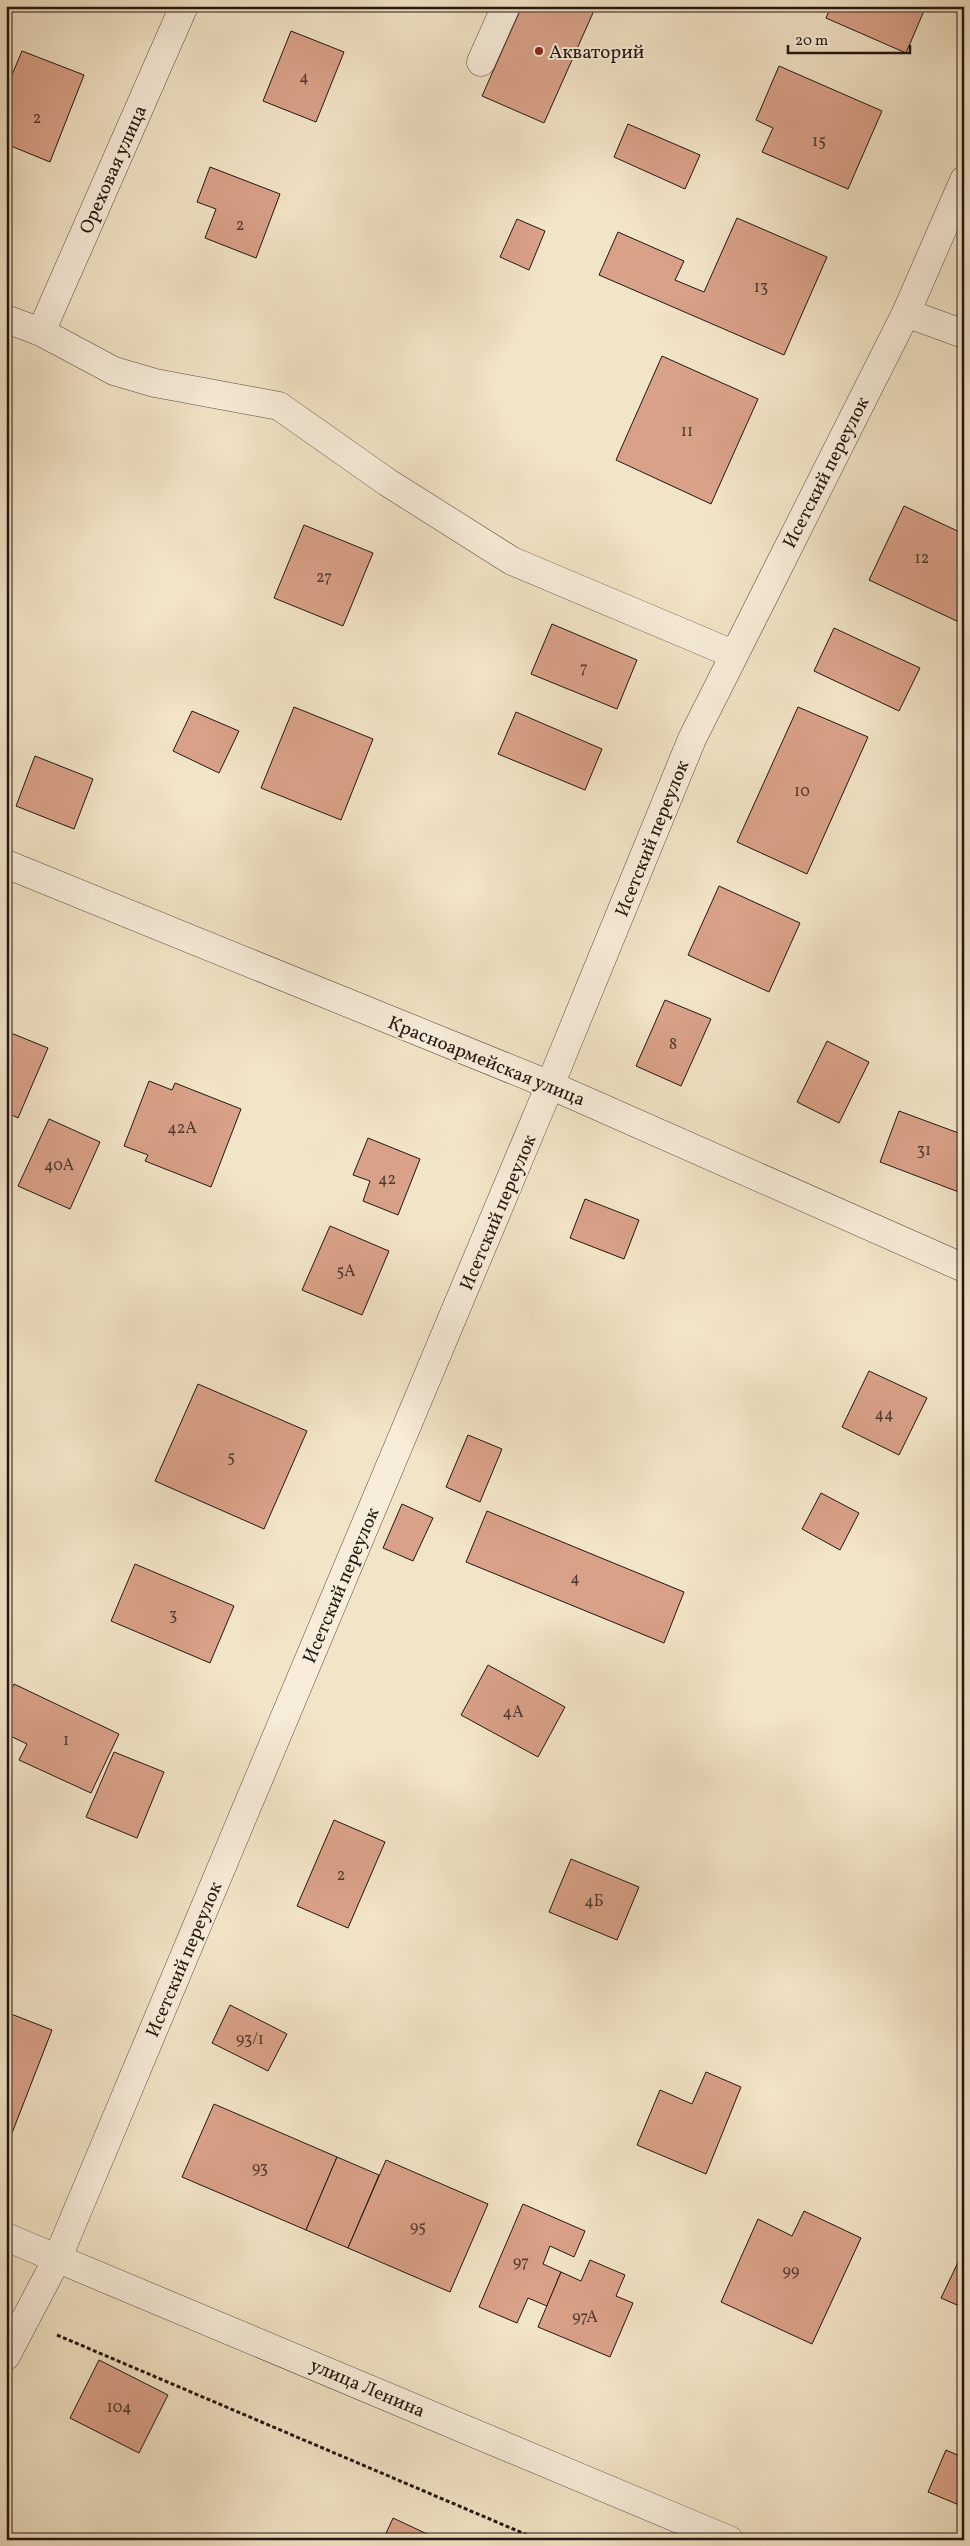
<svg xmlns="http://www.w3.org/2000/svg" width="970" height="2546" viewBox="0 0 970 2546" font-family="Vollkorn,serif">
<rect width="100%" height="100%" fill="#f2e4c6"/>
<filter id="stains"><feTurbulence type="fractalNoise" baseFrequency=".004" numOctaves="4"/><feColorMatrix values="0 0 0 0 .2 0 0 0 0 .09 0 0 0 0 .02 0 0 0 .5 -.17"/></filter>
<radialGradient id="worn" r=".72"><stop offset=".6" stop-color="#630" stop-opacity="0"/><stop offset="1" stop-color="#630" stop-opacity=".3"/></radialGradient>
<!-- building -->
<g fill="#d9a188" stroke="#231611">
<polygon points="522,6 596,6 544,123 482,96"/>
<polygon points="831,6 926,6 906,53 826,18"/>
<polygon points="291,31 344,52 316,122 263,101"/>
<polygon points="22,51 84,75 50,162 6,144 6,89"/>
<polygon points="779,66 882,111 848,189 762,152 773,128 756,120"/>
<polygon points="628,124 700,155 685,189 614,157"/>
<polygon points="210,167 280,194 256,258 205,238 216,209 197,202"/>
<polygon points="737,218 827,257 784,355 599,275 618,232 684,261 675,280 704,292"/>
<polygon points="517,219 545,231 529,270 500,257"/>
<polygon points="662,356 758,399 711,504 616,460"/>
<polygon points="904,506 964,534 964,617 961,623 869,580"/>
<polygon points="304,525 373,553 343,626 274,598"/>
<polygon points="552,624 637,660 617,709 531,674"/>
<polygon points="834,628 920,668 899,711 814,671"/>
<polygon points="294,707 373,739 341,820 261,788"/>
<polygon points="798,707 868,737 807,874 737,842"/>
<polygon points="192,711 239,731 219,773 173,751"/>
<polygon points="516,712 602,749 585,790 498,754"/>
<polygon points="35,756 93,779 74,829 16,806"/>
<polygon points="719,886 800,923 769,992 688,955"/>
<polygon points="665,1000 711,1019 681,1086 636,1066"/>
<polygon points="6,1031 48,1048 18,1118 6,1112"/>
<polygon points="827,1041 869,1062 839,1123 797,1102"/>
<polygon points="149,1081 172,1090 175,1083 241,1109 211,1187 145,1161 148,1155 124,1146"/>
<polygon points="899,1111 964,1135 964,1194 880,1162"/>
<polygon points="49,1119 100,1142 70,1209 18,1186"/>
<polygon points="368,1138 420,1159 398,1215 363,1201 370,1181 353,1175"/>
<polygon points="585,1199 639,1220 624,1259 570,1238"/>
<polygon points="330,1226 389,1251 362,1315 302,1290"/>
<polygon points="869,1371 927,1398 899,1455 842,1427"/>
<polygon points="198,1384 307,1431 264,1529 155,1481"/>
<polygon points="468,1435 502,1449 480,1502 446,1487"/>
<polygon points="821,1493 859,1513 840,1550 802,1529"/>
<polygon points="402,1504 433,1518 413,1561 383,1548"/>
<polygon points="487,1511 684,1592 664,1643 466,1562"/>
<polygon points="135,1564 234,1606 210,1663 111,1621"/>
<polygon points="488,1665 565,1707 538,1757 461,1715"/>
<polygon points="14,1684 119,1734 91,1793 19,1760 27,1744 6,1734 6,1700"/>
<polygon points="114,1752 164,1772 137,1838 86,1817"/>
<polygon points="334,1820 385,1842 348,1928 297,1906"/>
<polygon points="571,1859 639,1887 617,1940 549,1912"/>
<polygon points="230,2005 287,2034 268,2071 212,2043"/>
<polygon points="6,2012 52,2030 7,2146 6,2146"/>
<polygon points="706,2072 741,2087 706,2174 637,2145 660,2090 692,2104"/>
<polygon points="214,2104 337,2157 306,2230 182,2177"/>
<polygon points="337,2157 379,2175 348,2248 306,2230"/>
<polygon points="386,2160 488,2204 450,2292 348,2248"/>
<polygon points="523,2204 585,2231 574,2257 550,2246 543,2264 561,2272 547,2306 528,2298 517,2323 479,2307"/>
<polygon points="804,2211 861,2238 812,2344 721,2302 758,2219 792,2236"/>
<polygon points="962,2254 964,2255 964,2308 941,2298"/>
<polygon points="590,2260 625,2275 616,2296 633,2303 610,2357 538,2327 561,2272 581,2281"/>
<polygon points="99,2360 168,2395 139,2453 70,2418"/>
<polygon points="946,2450 964,2458 964,2507 928,2492"/>
<polygon points="393,2518 440,2540 383,2540"/>
</g>
<g fill="none" stroke-linecap="round" stroke-linejoin="round">
<defs>
<g id="minor">
<polyline points="481,62 506,6"/>
<polyline points="906,313 964,334"/>
<polyline points="6,319 41,332 114,371 155,383 279,406 387,482 512,561 733,654"/>
<polyline points="41,332 184,6"/>
<polyline points="6,864 550,1085 964,1268"/>
<polyline points="6,2237 729,2540"/>
<polyline points="6,2356 58,2257 550,1085 692,739 906,313 964,180"/>
</g>
</defs>
<!-- minor casing -->
<use href="#minor" stroke="#574a3e" stroke-width="29"/>
<!-- path -->
<polyline stroke="#231611" stroke-width="3" stroke-dasharray="4 2.5" stroke-linecap="butt" points="57,2335 539,2540"/>
<!-- minor -->
<use href="#minor" stroke="#f7edda" stroke-width="28"/>
</g>
<!-- markers -->
<circle fill="#8f2418" stroke="#f7edda" stroke-width="2" cx="539" cy="51" r="5"/>
<g text-anchor="middle" stroke-width="4" stroke-linejoin="round" paint-order="stroke">
<!-- number labels -->
<g font-size="16" fill="#50392f">
<text x="304" y="82">4</text>
<text x="37" y="123">2</text>
<text x="819" y="146">15</text>
<text x="240" y="230">2</text>
<text x="761" y="292">13</text>
<text x="687" y="436">11</text>
<text x="922" y="563">12</text>
<text x="324" y="582">27</text>
<text x="584" y="673">7</text>
<text x="802" y="796">10</text>
<text x="673" y="1049">8</text>
<text x="182" y="1133">42А</text>
<text x="924" y="1155">31</text>
<text x="59" y="1170">40А</text>
<text x="387" y="1184">42</text>
<text x="346" y="1276">5А</text>
<text x="884" y="1419">44</text>
<text x="231" y="1462">5</text>
<text x="575" y="1583">4</text>
<text x="173" y="1620">3</text>
<text x="513" y="1717">4А</text>
<text x="66" y="1745">1</text>
<text x="341" y="1880">2</text>
<text x="594" y="1906">4Б</text>
<text x="250" y="2044">93/1</text>
<text x="260" y="2173">93</text>
<text x="418" y="2232">95</text>
<text x="521" y="2267">97</text>
<text x="791" y="2276">99</text>
<text x="585" y="2322">97А</text>
<text x="119" y="2412">104</text>
</g>
<!-- poi labels -->
<g font-size="19" fill="#231611" stroke="#f7edda" text-anchor="start">
<text x="549" y="58">Акваторий</text>
</g>
<!-- street labels -->
<g font-size="19" fill="#231611" stroke="#f7edda">
<text transform="translate(112 169) rotate(-66)" y="7">Ореховая улица</text>
<text transform="translate(825 472) rotate(-63)" y="7">Исетский переулок</text>
<text transform="translate(651 838) rotate(-68)" y="7">Исетский переулок</text>
<text transform="translate(487 1060) rotate(22)" y="7">Красноармейская улица</text>
<text transform="translate(497 1212) rotate(-67)" y="7">Исетский переулок</text>
<text transform="translate(340 1585) rotate(-67)" y="7">Исетский переулок</text>
<text transform="translate(183 1959) rotate(-67)" y="7">Исетский переулок</text>
<text transform="translate(368 2387) rotate(23)" y="7">улица Ленина</text>
</g>
</g>
<!-- margin -->
<rect width="970" height="2546" fill="none" stroke="#f2e4c6" stroke-width="25"/>
<rect x="8" y="8" width="955" height="2531" fill="none" stroke="#231611" stroke-width="2.5"/>
<rect x="12" y="12" width="945" height="2521" fill="none" stroke="#231611"/>
<!-- scale -->
<path d="M788 45v8h122v-8" fill="none" stroke="#231611" stroke-width="2.5"/>
<text x="795" y="45" font-size="15" fill="#231611" stroke="#f7edda" stroke-width="4" paint-order="stroke">20 m</text>
<rect width="100%" height="100%" filter="url(#stains)"/>
<rect width="100%" height="100%" fill="url(#worn)"/>
</svg>
